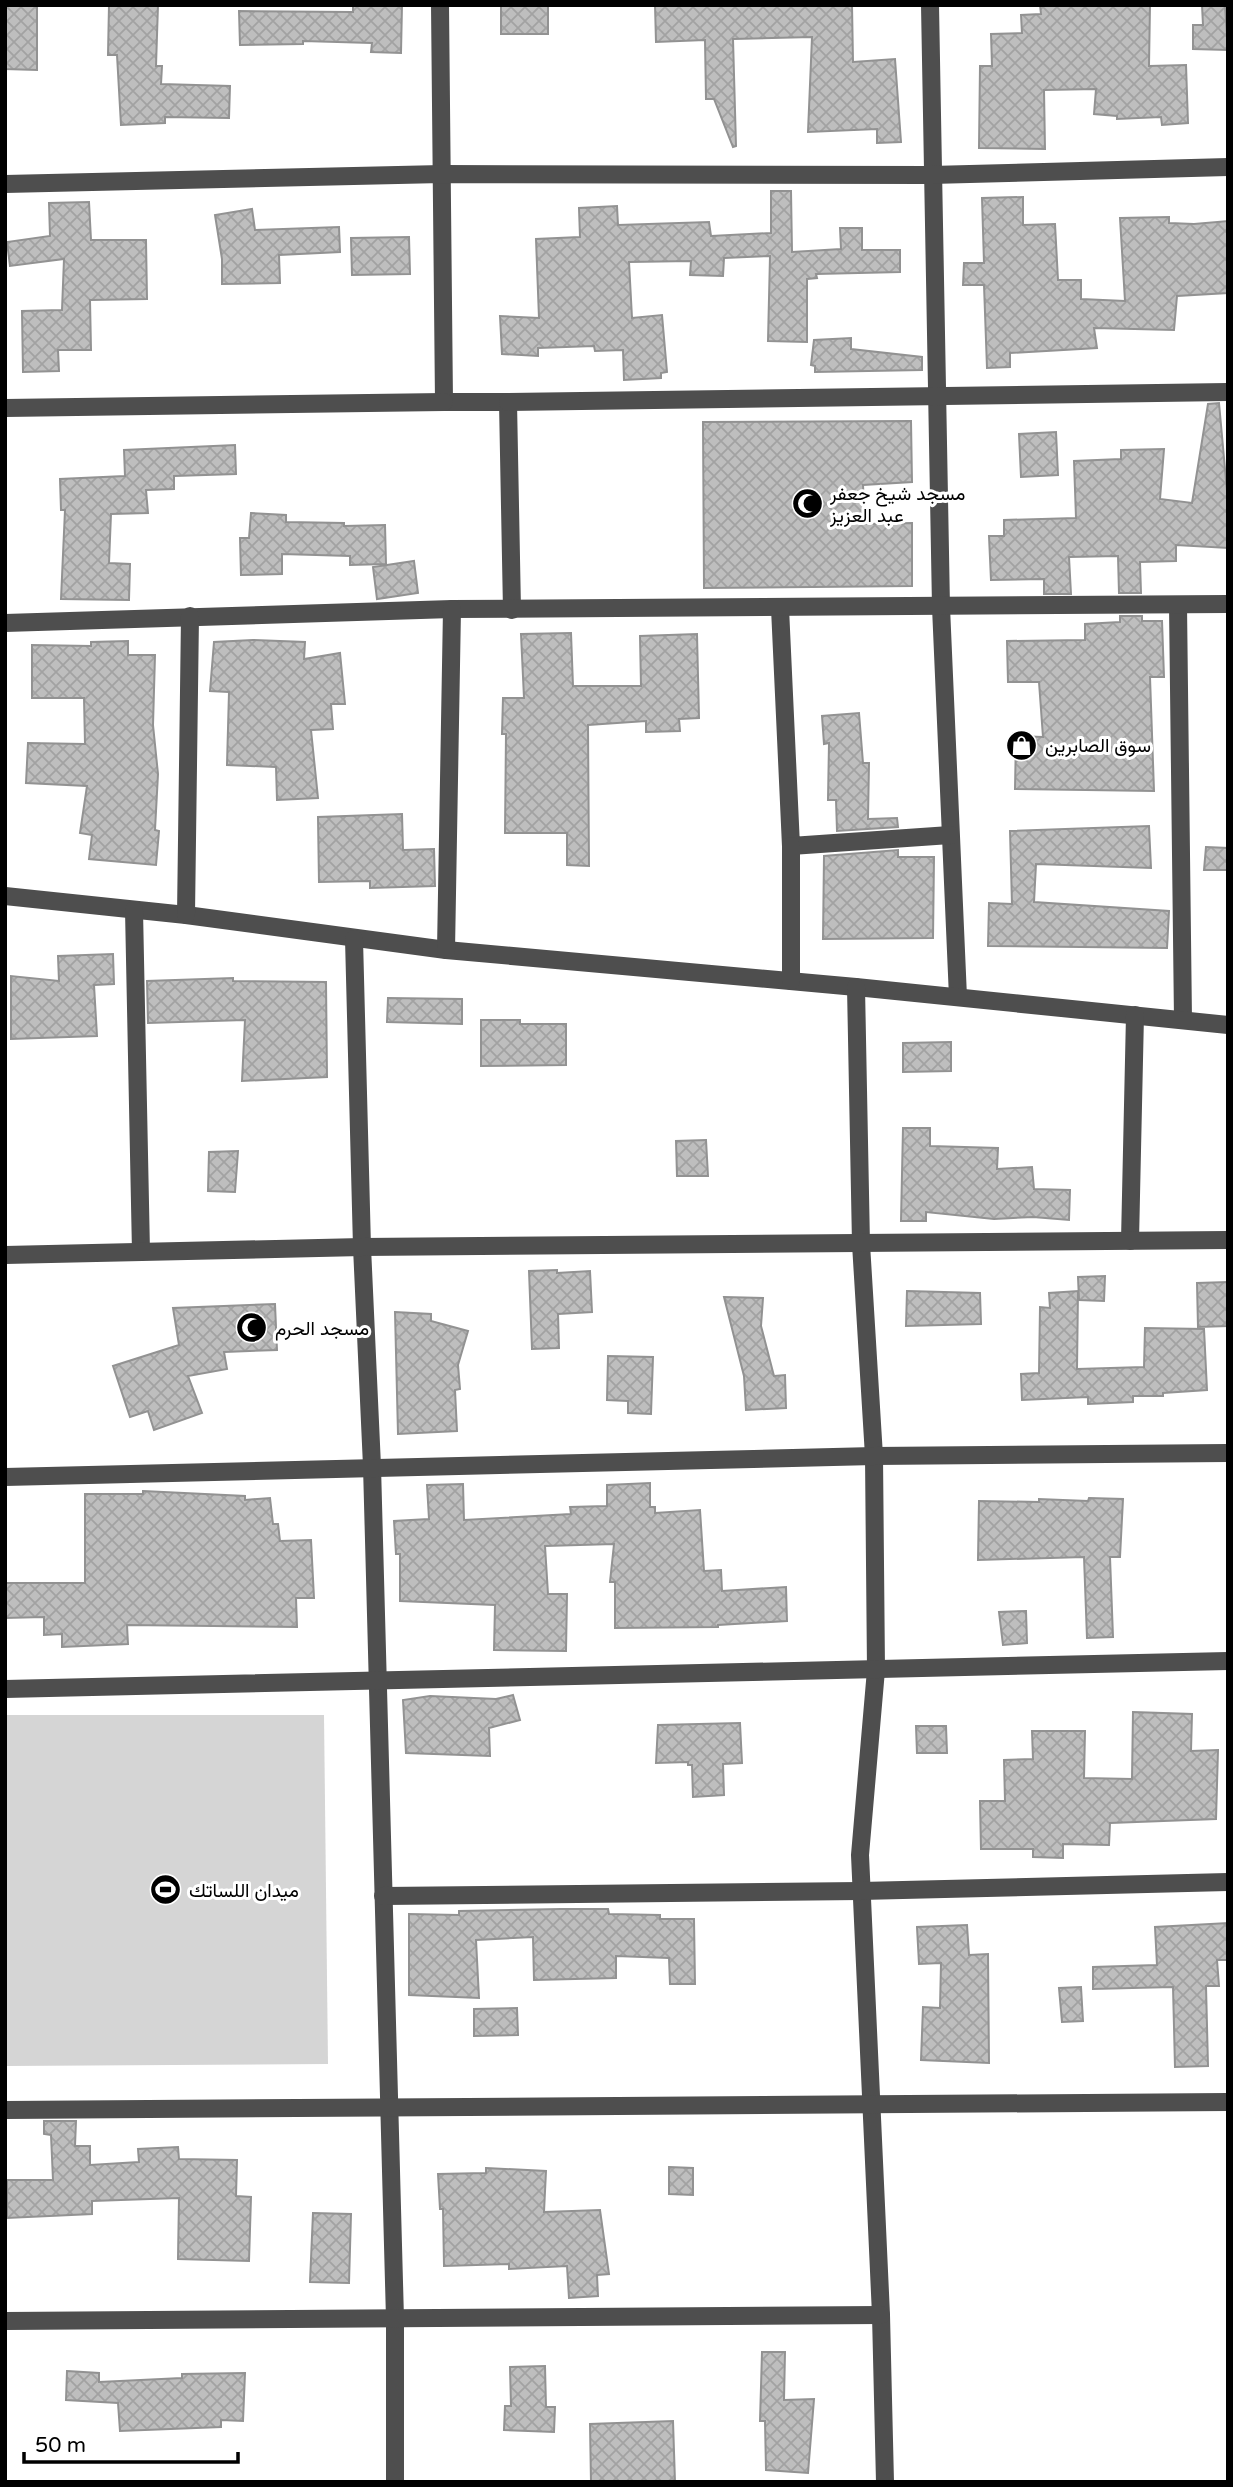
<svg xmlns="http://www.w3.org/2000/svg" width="1233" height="2487" viewBox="0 0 1233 2487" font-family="'Varela Round',Vazirmatn,sans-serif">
<defs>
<pattern id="building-cross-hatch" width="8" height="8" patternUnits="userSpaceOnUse" patternTransform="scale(1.75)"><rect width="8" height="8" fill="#bebebe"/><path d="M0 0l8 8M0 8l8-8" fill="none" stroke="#a2a2a2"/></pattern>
</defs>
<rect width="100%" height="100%" fill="#fff"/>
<!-- park -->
<polygon fill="#d5d5d5" points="5,1715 324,1715 328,2064 5,2066"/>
<!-- building -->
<g fill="url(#building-cross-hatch)" stroke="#929292" stroke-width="2">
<polygon points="5,5 37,5 37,70 5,69"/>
<polygon points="109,5 158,5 156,66 162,66 161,84 230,86 229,118 165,117 165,123 121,125 117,55 108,55"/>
<polygon points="353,5 402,5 401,53 371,52 372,43 303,41 303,44 240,45 239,11 353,12"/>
<rect x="501" y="5" width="47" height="29"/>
<polygon points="655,5 852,5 853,62 895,59 901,142 877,143 877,129 808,132 812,37 733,39 736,146 733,147 714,99 706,99 705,40 656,42"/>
<polygon points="1040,5 1150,5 1149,66 1186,65 1188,123 1162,125 1161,117 1117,119 1117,116 1094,114 1096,89 1044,90 1045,149 979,148 980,66 992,66 991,34 1022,33 1021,15 1041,14"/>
<polygon points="1202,5 1225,5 1228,50 1193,49 1193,25 1203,25"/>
<polygon points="771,191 791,191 792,252 841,249 840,228 862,228 862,250 900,250 900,272 816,274 817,278 807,279 807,342 768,341 770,256 724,258 723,276 690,275 691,261 629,262 632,318 662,315 667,372 661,373 661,378 624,380 623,350 595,351 594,346 538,348 538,356 502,354 500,316 539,318 536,239 580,237 579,208 617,206 618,225 709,222 711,236 771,233"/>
<polygon points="1023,197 1023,225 1055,224 1058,280 1081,280 1081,299 1125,301 1120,218 1169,217 1169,223 1194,224 1228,221 1228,293 1177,296 1174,330 1094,328 1097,348 1010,353 1010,367 987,368 984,285 963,285 964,263 984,263 982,198"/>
<polygon points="89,202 91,240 146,240 147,299 90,300 91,350 58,350 59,371 23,372 22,311 62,310 64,259 10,266 7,242 50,236 49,203"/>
<polygon points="252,209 255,230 339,227 340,252 279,255 280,283 222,284 222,259 215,215"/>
<polygon points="409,237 410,274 352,275 351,238"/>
<polygon points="851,338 851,349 922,357 922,370 815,372 815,366 811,365 814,340"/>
<polygon points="1219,403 1228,502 1228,548 1176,545 1176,561 1140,562 1141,593 1119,593 1118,556 1069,557 1071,594 1044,594 1044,579 991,580 989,536 1004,536 1004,520 1076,518 1074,461 1121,459 1121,450 1164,449 1160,499 1192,503 1208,404"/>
<polygon points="911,421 912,482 863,485 865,524 912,523 912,586 704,588 703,422"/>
<polygon points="1056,432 1058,475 1021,477 1019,434"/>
<polygon points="235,445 236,474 174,476 174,489 146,490 148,513 111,514 109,563 130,564 129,600 61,599 65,510 61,510 60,479 125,476 124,450"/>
<polygon points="251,513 286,515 286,522 344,523 344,526 385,525 386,564 350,565 350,556 282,554 282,574 241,575 240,538 249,538"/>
<polygon points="414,561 418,593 377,599 373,567"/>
<polygon points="1120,616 1142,616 1142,621 1162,621 1164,677 1150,677 1154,791 1015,789 1016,736 1043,737 1039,682 1008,682 1007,641 1085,640 1085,624 1120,622"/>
<polygon points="571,633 573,686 641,686 640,636 697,634 699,718 679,719 680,731 646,732 646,721 588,725 589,866 567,865 567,833 505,833 506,734 502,734 503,698 524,698 521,634"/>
<polygon points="253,640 305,642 304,659 340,653 345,704 331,704 333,729 311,730 318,798 277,800 276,767 227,765 229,692 210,691 214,642"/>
<polygon points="128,641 128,655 155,655 153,725 158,774 155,830 159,831 156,865 89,859 92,835 80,833 87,786 26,783 28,743 85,744 84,698 32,698 32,645 91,646 91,642"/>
<polygon points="859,713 863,763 869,763 868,819 897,818 898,827 837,831 836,800 828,800 829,743 824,744 822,716"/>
<polygon points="402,814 403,850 434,849 435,886 370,888 370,881 319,882 318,817"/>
<polygon points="1149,826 1151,868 1036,864 1034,902 1169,911 1167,948 988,946 989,903 1012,904 1010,831"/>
<polygon points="1206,847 1228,848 1228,870 1204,870"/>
<polygon points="898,850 898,857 934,857 933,938 823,939 824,856"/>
<polygon points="113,954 114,984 94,985 97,1036 11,1039 11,976 59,981 58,956"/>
<polygon points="233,978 233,981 326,982 327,1077 242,1081 245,1020 148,1023 147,981"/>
<polygon points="388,998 462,999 462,1024 387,1022"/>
<polygon points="481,1020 520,1020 520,1024 566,1024 566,1065 481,1066"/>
<polygon points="951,1042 951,1071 903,1072 903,1043"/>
<polygon points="903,1128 930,1128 930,1146 998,1148 997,1169 1032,1167 1034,1189 1070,1190 1069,1220 1033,1217 994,1219 926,1212 926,1221 901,1221"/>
<polygon points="706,1140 708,1176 677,1176 676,1141"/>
<polygon points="238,1151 235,1192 208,1191 209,1152"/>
<polygon points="557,1270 557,1273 590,1271 592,1312 558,1314 559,1348 532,1349 529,1271"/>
<polygon points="1105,1276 1104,1301 1079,1300 1078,1277"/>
<polygon points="1228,1282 1228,1326 1198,1327 1197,1283"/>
<polygon points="907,1291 980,1293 981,1324 906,1326"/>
<polygon points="1078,1291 1077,1369 1144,1367 1145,1328 1204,1329 1207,1390 1163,1393 1163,1396 1133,1396 1133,1402 1088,1404 1088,1397 1022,1400 1021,1374 1039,1373 1040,1307 1050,1308 1049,1293"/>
<polygon points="724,1297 763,1298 761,1326 774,1376 785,1375 786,1408 746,1410 744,1376"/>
<polygon points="275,1304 277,1350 224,1352 227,1369 188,1376 202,1413 154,1430 148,1411 130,1417 113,1366 179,1345 173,1308"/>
<polygon points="395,1312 431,1314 431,1321 468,1331 458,1365 460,1389 455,1390 457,1431 398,1434"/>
<polygon points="608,1356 653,1357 651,1414 628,1413 628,1401 607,1400"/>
<polygon points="650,1483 650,1507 655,1507 655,1513 700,1510 704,1571 721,1570 722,1591 786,1587 787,1621 718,1625 718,1627 615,1628 615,1582 610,1582 614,1544 545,1546 548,1594 567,1594 566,1651 494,1650 495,1605 400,1601 400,1554 396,1554 394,1521 429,1519 427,1485 463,1484 464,1520 571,1514 570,1507 607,1506 607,1485"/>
<polygon points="143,1491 245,1496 245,1500 270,1498 273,1524 278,1524 280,1541 311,1540 314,1598 296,1598 297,1627 127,1625 128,1644 62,1647 62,1634 44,1635 44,1617 5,1618 5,1583 85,1583 85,1494 143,1494"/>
<polygon points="1089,1498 1123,1499 1120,1557 1110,1557 1113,1637 1087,1638 1084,1557 978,1560 979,1501 1039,1502 1039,1499 1088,1501"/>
<polygon points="1026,1611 1027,1643 1003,1645 999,1612"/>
<polygon points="513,1695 520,1720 489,1728 490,1756 406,1753 403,1700 430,1696 496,1699"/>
<polygon points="1133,1712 1192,1714 1191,1751 1218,1750 1216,1819 1110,1823 1109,1845 1063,1844 1063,1858 1033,1857 1033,1849 981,1849 980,1801 1005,1801 1004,1760 1033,1759 1032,1731 1085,1731 1084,1778 1132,1779"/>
<polygon points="740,1723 742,1763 723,1764 724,1795 693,1797 692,1765 688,1765 688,1762 656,1763 658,1725"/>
<polygon points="916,1726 946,1726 947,1753 917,1753"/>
<polygon points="561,1909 608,1909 609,1914 660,1915 660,1919 694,1919 695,1984 670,1984 669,1958 616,1956 616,1978 534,1980 533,1937 476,1940 479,1998 409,1995 409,1914 459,1915 459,1911"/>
<polygon points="1228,1923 1228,1960 1217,1960 1219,1986 1206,1986 1208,2066 1175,2067 1173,1987 1093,1989 1093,1967 1157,1965 1155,1927"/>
<polygon points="967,1925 969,1955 988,1954 989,2063 921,2060 923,2007 940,2008 941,1963 919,1964 917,1927"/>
<polygon points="1081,1987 1083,2021 1062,2022 1059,1988"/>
<polygon points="517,2008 518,2035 474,2036 474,2009"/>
<polygon points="44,2121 76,2121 75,2146 90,2146 90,2165 139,2162 138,2149 178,2147 179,2159 237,2160 236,2196 251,2197 249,2261 178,2259 179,2198 92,2201 92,2214 7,2218 7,2180 53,2180 51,2135 44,2134"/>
<polygon points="669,2167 693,2168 693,2195 669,2194"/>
<polygon points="486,2168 546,2171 544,2212 600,2210 609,2274 597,2275 598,2296 569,2298 567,2266 509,2269 509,2264 444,2266 443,2209 440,2209 438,2174 486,2173"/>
<polygon points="313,2213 351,2214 349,2283 310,2282"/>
<polygon points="762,2352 785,2352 784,2400 814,2399 808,2473 766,2470 765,2421 760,2421"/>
<polygon points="545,2366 546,2407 555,2407 554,2432 504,2430 505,2406 511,2406 510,2367"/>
<polygon points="67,2371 99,2373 99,2382 182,2378 182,2374 245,2373 243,2421 221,2420 221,2427 120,2431 118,2403 66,2400"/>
<polygon points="673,2421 675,2482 591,2482 590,2424"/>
</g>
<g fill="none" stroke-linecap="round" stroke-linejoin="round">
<!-- minor -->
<g stroke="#4e4e4e" stroke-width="18">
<polyline points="440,5 444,402 508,402 512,610"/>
<polyline points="930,5 941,607 958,997"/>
<polyline points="5,184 442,174 931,175 1228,167"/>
<polyline points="508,402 1228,392"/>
<polyline points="5,408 444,402"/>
<polyline points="1178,605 1183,1020"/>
<polyline points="780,608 791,846 950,835"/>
<polyline points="5,623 452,609 1228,604"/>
<polyline points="5,896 186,915 446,950 856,987 1228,1025"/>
<polyline points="134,910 141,1252"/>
<polyline points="186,915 190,616"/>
<polyline points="354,939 362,1247 372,1466 395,2319 395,2482"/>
<polyline points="446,950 452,609"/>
<polyline points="791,981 791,846"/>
<polyline points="856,987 861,1244 874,1456 876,1670 860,1855 881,2315 885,2482"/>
<polyline points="1130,1241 1135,1015"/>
<polyline points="5,1255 362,1247 1228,1240"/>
<polyline points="5,1477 874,1456 1228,1453"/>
<polyline points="5,1689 1228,1661"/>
<polyline points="383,1896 861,1891 1228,1882"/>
<polyline points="5,2110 1228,2102"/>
<polyline points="5,2321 881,2315"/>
</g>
</g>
<!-- icons -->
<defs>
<symbol id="mosque-disc" viewBox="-11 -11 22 22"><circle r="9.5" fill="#000" stroke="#fff"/><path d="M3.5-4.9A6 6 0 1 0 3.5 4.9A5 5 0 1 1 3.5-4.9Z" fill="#fff"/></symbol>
<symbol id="shop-disc" viewBox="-11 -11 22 22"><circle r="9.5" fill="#000" stroke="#fff"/><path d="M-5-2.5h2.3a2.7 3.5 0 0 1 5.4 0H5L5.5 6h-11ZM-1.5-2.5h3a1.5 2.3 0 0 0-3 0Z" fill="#fff"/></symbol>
<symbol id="stadium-disc" viewBox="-11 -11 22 22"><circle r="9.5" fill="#000" stroke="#fff"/><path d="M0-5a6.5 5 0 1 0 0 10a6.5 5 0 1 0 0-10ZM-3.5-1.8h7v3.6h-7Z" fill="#fff"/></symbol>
</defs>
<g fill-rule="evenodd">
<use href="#mosque-disc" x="790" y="486" width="35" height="35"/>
<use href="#shop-disc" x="1004" y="728" width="35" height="35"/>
<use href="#mosque-disc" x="234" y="1310" width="35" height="35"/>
<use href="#stadium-disc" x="148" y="1872" width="35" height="35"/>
</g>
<g text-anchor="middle" stroke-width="6" stroke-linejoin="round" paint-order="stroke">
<!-- poi labels -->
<g font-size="19" fill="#000" stroke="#fff" text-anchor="start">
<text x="830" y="500">مسجد شيخ جعفر<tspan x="830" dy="22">عبد العزيز</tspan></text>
<text x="1045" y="752">سوق الصابرين</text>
<text x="275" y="1335">مسجد الحرم</text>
<text x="189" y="1897">ميدان اللساتك</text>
</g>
</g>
<!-- border -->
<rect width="1233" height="2487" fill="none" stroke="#000000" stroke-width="14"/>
<!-- scale -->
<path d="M24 2452v10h214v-10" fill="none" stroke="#000000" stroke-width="3.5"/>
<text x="35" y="2452" font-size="21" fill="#000000" stroke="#ffffff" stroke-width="5" paint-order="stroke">50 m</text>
</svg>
